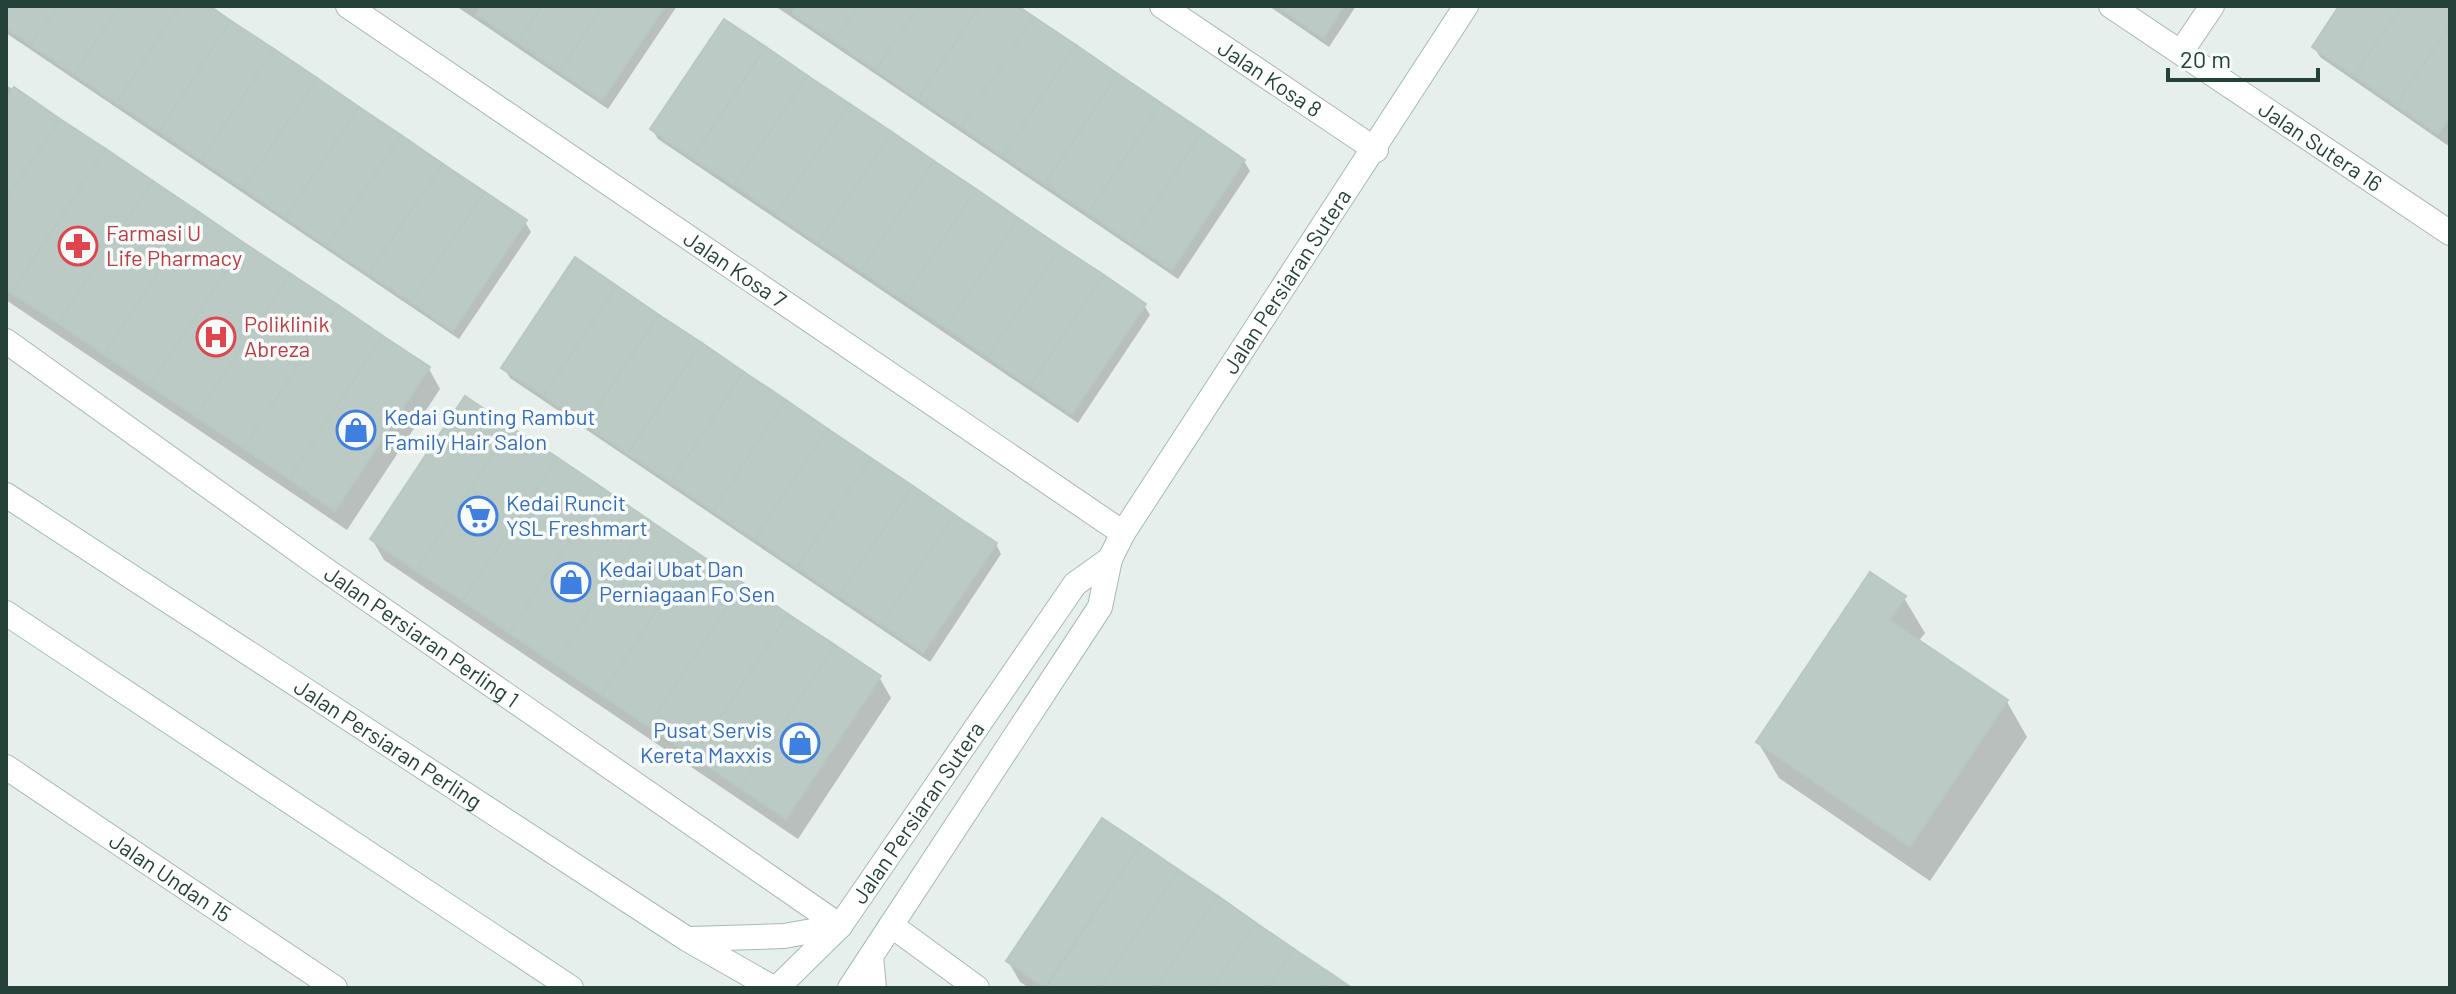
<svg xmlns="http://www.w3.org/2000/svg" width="2456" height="994" viewBox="0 0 2456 994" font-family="Barlow,sans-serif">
<rect width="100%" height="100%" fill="#e6efeb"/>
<!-- shadow -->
<g fill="#0003">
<polygon points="6,6 207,6 525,222 531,232 459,339 6,33"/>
<polygon points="456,6 677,6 608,109"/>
<polygon points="775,6 1014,6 1244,161 1250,171 1178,279"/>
<polygon points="1269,6 1356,6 1329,47"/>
<polygon points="2342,6 2450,6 2450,147 2320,57 2314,47"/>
<polygon points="6,85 429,369 440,389 347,530 6,300"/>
<polygon points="652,129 1144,305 1150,315 1078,423 658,139"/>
<polygon points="504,368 996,544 1001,554 930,662 510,378"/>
<polygon points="372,539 879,677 891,698 798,839 384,560"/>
<polygon points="1904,598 1925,633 1918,642 2007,702 2027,737 1930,881 1779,778 1758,742"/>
<polygon points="1103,820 1349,988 1029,988 1020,982 1008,961"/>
</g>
<!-- building -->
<g fill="#bbcac4" stroke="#b8c9c2" stroke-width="2">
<polygon points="6,6 58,6 31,45 6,28"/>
<polygon points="58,6 119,6 74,74 31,45"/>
<polygon points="119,6 180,6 116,103 74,74"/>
<polygon points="180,6 210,6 231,21 159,131 116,103"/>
<polygon points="481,6 542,6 518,43 476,14"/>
<polygon points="542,6 603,6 560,72 518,43"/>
<polygon points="603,6 665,6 602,100 560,72"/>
<polygon points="796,6 858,6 834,41 792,13"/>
<polygon points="858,6 919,6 876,70 834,41"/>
<polygon points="919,6 980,6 918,99 876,70"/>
<polygon points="980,6 1018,6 1034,17 961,127 918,99"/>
<polygon points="1283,6 1344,6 1323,38 1281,9"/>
<polygon points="2339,6 2402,6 2354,76 2312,47"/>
<polygon points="2402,6 2450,6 2450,26 2396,105 2354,76"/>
<polygon points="1034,17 1076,45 1003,156 961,127"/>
<polygon points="724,19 766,47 692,158 650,129"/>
<polygon points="231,21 274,49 201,160 159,131"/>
<polygon points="2450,26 2450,117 2438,134 2396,105"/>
<polygon points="1076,45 1118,74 1045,184 1003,156"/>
<polygon points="766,47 808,76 734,185 692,158"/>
<polygon points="274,49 317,78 243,188 201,160"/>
<polygon points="1118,74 1161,103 1088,213 1045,184"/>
<polygon points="808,76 850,104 776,214 734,185"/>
<polygon points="317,78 359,107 285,217 243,188"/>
<polygon points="14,87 60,119 6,199 6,99"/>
<polygon points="1161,103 1203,131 1130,242 1088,213"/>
<polygon points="850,104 892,132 818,243 776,214"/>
<polygon points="359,107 401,135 327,246 285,217"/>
<polygon points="60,119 106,149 11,293 6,289 6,199"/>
<polygon points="1203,131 1245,160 1172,270 1130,242"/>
<polygon points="892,132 934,161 861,271 818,243"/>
<polygon points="401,135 443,164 369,274 327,246"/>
<polygon points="106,149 153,181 58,323 11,293"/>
<polygon points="934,161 976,189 903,300 861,271"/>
<polygon points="443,164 485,192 411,302 369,274"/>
<polygon points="153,181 199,212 104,355 58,323"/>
<polygon points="976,189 1018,218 946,328 903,300"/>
<polygon points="485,192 527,220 453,331 411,302"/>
<polygon points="199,212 244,243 150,386 104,355"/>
<polygon points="1018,218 1061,247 988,357 946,328"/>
<polygon points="244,243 291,274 196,417 150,386"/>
<polygon points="1061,247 1104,275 1030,386 988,357"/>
<polygon points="575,257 617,286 544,396 501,368"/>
<polygon points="291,274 338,305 243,448 196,417"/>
<polygon points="1104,275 1146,304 1072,414 1030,386"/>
<polygon points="617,286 659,315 586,425 544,396"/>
<polygon points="338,305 383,336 289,479 243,448"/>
<polygon points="659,315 702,343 628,454 586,425"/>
<polygon points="383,336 430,367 335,511 289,479"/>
<polygon points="702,343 744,372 671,482 628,454"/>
<polygon points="744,372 786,400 713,511 671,482"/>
<polygon points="465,396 511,427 416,571 370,539"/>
<polygon points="786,400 828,429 755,539 713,511"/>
<polygon points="511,427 558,458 463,601 416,571"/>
<polygon points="828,429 871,458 797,568 755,539"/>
<polygon points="558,458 604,489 509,633 463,601"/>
<polygon points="871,458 913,486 839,596 797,568"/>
<polygon points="913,486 955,515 881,624 839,596"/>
<polygon points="604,489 649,520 555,664 509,633"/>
<polygon points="955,515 997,543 923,653 881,624"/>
<polygon points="649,520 696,552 601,695 555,664"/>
<polygon points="696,552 743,583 648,726 601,695"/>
<polygon points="1870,572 1906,596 1889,620 2008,700 1910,847 1756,742"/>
<polygon points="743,583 788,614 694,757 648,726"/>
<polygon points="788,614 835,645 740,788 694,757"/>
<polygon points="835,645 881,676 786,819 740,788"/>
<polygon points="1102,818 1141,844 1044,987 1006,961"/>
<polygon points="1141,844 1179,870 1100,988 1046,988"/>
<polygon points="1179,870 1218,896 1156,988 1100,988"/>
<polygon points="1218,896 1256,923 1212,988 1156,988"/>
<polygon points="1256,923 1294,949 1268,988 1212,988"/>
<polygon points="1294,949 1333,975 1324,988 1268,988"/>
<polygon points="1333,975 1352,988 1324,988"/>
</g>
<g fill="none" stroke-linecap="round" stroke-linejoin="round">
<defs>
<g id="street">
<path id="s1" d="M348 6 1123 533"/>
<path id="s2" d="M1162 6 1376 150"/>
<path id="s3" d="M2111 6 2450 233"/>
<polyline points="2181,52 2212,6"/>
<path id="s4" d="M6 341 317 564 840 926"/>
<path id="s5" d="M6 767 335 988"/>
<polyline points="891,925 977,988"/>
</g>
<g id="secondary">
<path id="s6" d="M6 495 687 939 773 988"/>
<polyline points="6,613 571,988"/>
<polyline points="690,939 784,936 840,926"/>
<polyline points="871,956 874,988"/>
<path id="s7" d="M777 988 840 926 1075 584 1110 559"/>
<path id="s8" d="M850 988 1100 607 1110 559 1123 533 1466 6"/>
</g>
</defs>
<!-- street casing -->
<use href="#street" stroke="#a8b8b2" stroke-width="26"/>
<!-- secondary casing -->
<use href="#secondary" stroke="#a4bbb3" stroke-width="26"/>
<!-- street -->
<use href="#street" stroke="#fff" stroke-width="24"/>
<!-- secondary -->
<use href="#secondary" stroke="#fff" stroke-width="24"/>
</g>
<!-- icons -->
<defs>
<symbol id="pharmacy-ring" viewBox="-11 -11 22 22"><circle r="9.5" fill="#f7fbf9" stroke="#e0444e" stroke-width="1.5"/><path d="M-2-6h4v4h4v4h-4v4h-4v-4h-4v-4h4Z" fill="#e0444e"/></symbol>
<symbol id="hospital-ring" viewBox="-11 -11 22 22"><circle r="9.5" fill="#f7fbf9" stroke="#e0444e" stroke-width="1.5"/><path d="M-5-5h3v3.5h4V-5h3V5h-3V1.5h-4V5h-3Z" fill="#e0444e"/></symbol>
<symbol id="shop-ring" viewBox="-11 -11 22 22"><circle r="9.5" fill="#f7fbf9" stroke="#3f7fe0" stroke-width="1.5"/><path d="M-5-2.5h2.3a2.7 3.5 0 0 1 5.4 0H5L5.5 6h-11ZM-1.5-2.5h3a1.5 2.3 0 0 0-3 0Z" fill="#3f7fe0"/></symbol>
<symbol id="supermarket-ring" viewBox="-11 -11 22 22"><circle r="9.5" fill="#f7fbf9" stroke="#3f7fe0" stroke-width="1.5"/><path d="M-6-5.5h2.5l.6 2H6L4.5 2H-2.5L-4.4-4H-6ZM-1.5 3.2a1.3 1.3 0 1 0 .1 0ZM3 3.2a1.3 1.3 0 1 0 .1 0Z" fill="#3f7fe0"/></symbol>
</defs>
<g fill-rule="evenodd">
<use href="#pharmacy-ring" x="56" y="224" width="44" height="44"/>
<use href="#hospital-ring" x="194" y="315" width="44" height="44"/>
<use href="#shop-ring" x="334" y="408" width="44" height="44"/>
<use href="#supermarket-ring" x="456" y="494" width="44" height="44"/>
<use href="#shop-ring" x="549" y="560" width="44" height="44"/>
<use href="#shop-ring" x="778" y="721" width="44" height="44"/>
</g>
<g text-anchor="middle" stroke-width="7" stroke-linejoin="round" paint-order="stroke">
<!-- street labels -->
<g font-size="22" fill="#24423a" stroke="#f7fbf9">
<text dy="8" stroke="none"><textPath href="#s2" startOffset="130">Jalan Kosa 8</textPath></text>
<text dy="8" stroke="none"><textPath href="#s3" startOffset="252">Jalan Sutera 16</textPath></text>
<text dy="8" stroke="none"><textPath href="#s1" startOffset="468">Jalan Kosa 7</textPath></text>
<text dy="8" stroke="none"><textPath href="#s8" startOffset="834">Jalan Persiaran Sutera</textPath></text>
<text dy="8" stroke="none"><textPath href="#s4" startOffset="510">Jalan Persiaran Perling 1</textPath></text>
<text dy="8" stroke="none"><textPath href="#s6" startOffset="456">Jalan Persiaran Perling</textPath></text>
<text dy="8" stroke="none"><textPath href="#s7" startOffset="226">Jalan Persiaran Sutera</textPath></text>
<text dy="8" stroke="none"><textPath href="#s5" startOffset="198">Jalan Undan 15</textPath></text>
</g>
<!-- health labels -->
<g font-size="22" fill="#be3a42" stroke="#f7fbf9" text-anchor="start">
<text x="106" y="241">Farmasi U<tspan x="106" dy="25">Life Pharmacy</tspan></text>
<text x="244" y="332">Poliklinik<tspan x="244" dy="25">Abreza</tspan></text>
</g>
<!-- shop labels -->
<g font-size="22" fill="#366cbe" stroke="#f7fbf9" text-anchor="start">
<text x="384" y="425">Kedai Gunting Rambut<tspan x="384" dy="25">Family Hair Salon</tspan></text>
<text x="506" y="511">Kedai Runcit<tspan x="506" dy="25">YSL Freshmart</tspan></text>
<text x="599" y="577">Kedai Ubat Dan<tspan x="599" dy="25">Perniagaan Fo Sen</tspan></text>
<text x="772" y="738" text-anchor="end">Pusat Servis<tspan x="772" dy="25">Kereta Maxxis</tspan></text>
</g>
</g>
<!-- border -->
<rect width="2456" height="994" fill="none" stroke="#24423a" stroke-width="16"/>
<!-- scale -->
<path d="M2168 68v12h150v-12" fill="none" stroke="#24423a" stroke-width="4"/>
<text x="2180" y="68" font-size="24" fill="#24423a" stroke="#f7fbf9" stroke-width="6" paint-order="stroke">20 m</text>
</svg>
